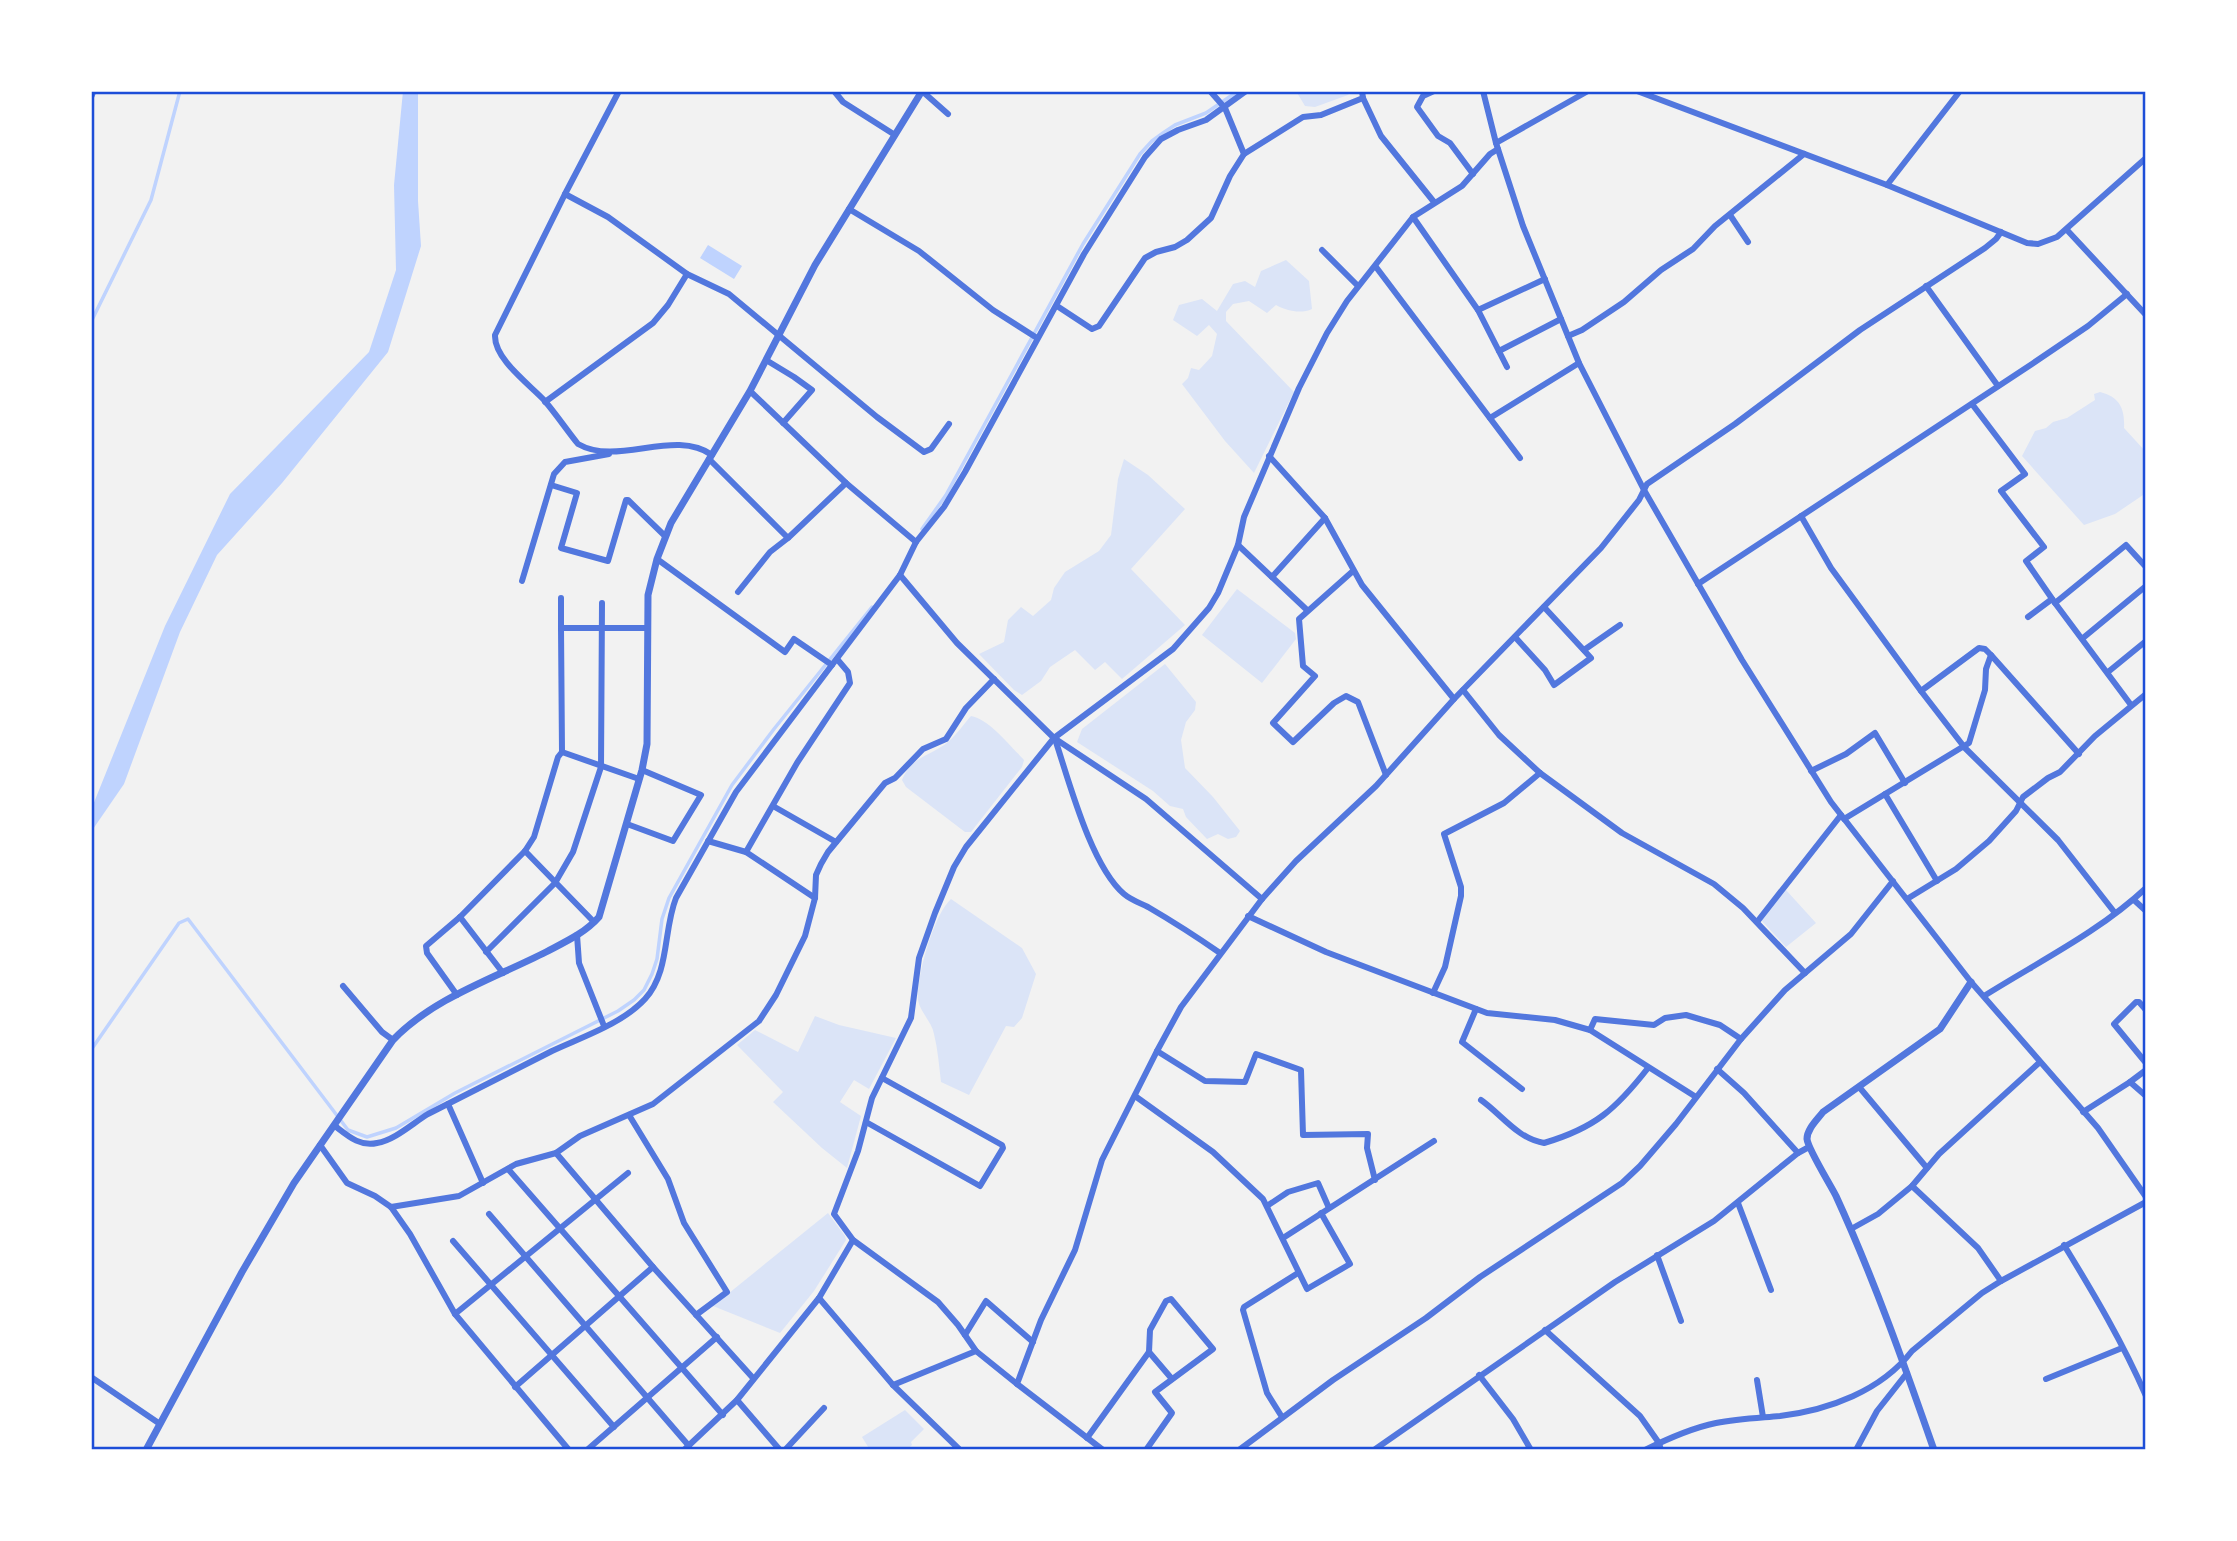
<svg xmlns="http://www.w3.org/2000/svg" width="2237" height="1541" viewBox="0 0 2237 1541" font-family="'IBM Plex Serif',serif">
<rect width="100%" height="100%" fill="#f2f2f2"/>
<!-- green -->
<g fill="#dbe4f7">
<polygon points="1296,91 1351,91 1348,95 1315,107 1305,106"/>
<path d="M1286 260 1309 281 1312 309C1301 314 1287 311 1276 305L1267 313 1249 301 1233 304 1226 312V321L1294 392 1254 473 1225 441 1182 384 1188 378 1191 368 1199 370 1212 356 1217 334 1209 325 1197 336 1173 320 1179 305 1202 299 1217 311 1233 284 1245 281 1255 287 1261 271Z"/>
<path d="M2100 392C2120 397 2125 409 2124 428L2146 452V493L2115 514 2084 525 2022 456 2035 431 2046 428 2053 422 2067 418 2095 400 2094 394Z"/>
<polygon points="1124,459 1148,475 1185,509 1131,569 1185,625 1122,679 1105,662 1095,670 1075,650 1050,667 1041,681 1022,695 1014,690 979,654 1004,642 1008,620 1021,607 1033,616 1051,600 1054,588 1065,572 1099,551 1111,535 1118,479"/>
<polygon points="1237,589 1295,633 1296,639 1262,683 1202,635"/>
<polygon points="1165,664 1196,702 1195,710 1186,722 1181,740 1185,768 1213,797 1240,831 1236,837 1228,839 1218,834 1207,839 1186,817 1183,809 1170,806 1153,791 1077,742 1082,729"/>
<path d="M971 716C989 719 1011 747 1024 760L1022 767 971 832H965L906 787 902 780C913 754 931 757 949 741 957 734 964 724 971 716Z"/>
<polygon points="1786,890 1816,923 1786,947 1761,920"/>
<path d="M951 899 1022 948 1036 974 1022 1018 1014 1027 1006 1026 969 1095 941 1082C939 1066 938 1050 934 1034 932 1022 920 1012 918 1000 916 977 934 914 951 899Z"/>
<polygon points="815,1016 839,1025 896,1038 869,1089 854,1080 840,1102 861,1116 847,1168 822,1148 773,1102 783,1092 737,1045 755,1030 798,1052"/>
<polygon points="828,1213 845,1236 846,1240 814,1291 780,1333 713,1306"/>
<polygon points="905,1410 924,1429 911,1442 912,1445 906,1450 870,1450 862,1437"/>
</g>
<!-- water -->
<g fill="#bfd3fe">
<polygon points="403,91 418,91 418,201 421,246 388,352 282,483 217,555 180,632 124,784 91,832 91,810 165,626 230,494 369,352 396,270 394,185"/>
<polygon points="708,245 742,266 734,279 700,258"/>
</g>
<g fill="none" stroke-linecap="round" stroke-linejoin="round">
<!-- stream -->
<g stroke="#bfd3fe" stroke-width="3.5">
<polyline points="91,322 151,200 180,91"/>
<polyline points="922,529 946,495 1083,244 1140,154 1152,141 1163,133 1175,125 1206,113 1238,91"/>
<polyline points="91,1050 179,923 188,919 348,1130 367,1137 396,1128 455,1093 618,1011 634,1000 644,990 652,974 657,959 662,919 669,898 732,785 774,729 872,607"/>
</g>
<!-- minor -->
<g stroke="#5277de" stroke-width="6">
<polyline points="619,91 565,194 608,217 687,274 729,294 877,417 924,452 931,449 949,424"/>
<polyline points="834,91 843,102 895,135"/>
<polyline points="922,91 948,114"/>
<polyline points="1434,91 1423,96 1417,107 1438,136 1450,143 1473,174"/>
<polyline points="1483,91 1496,143 1523,226 1579,363 1644,490 1742,660 1831,802 1971,982 2098,1128 2146,1197"/>
<polyline points="1637,91 1887,185 2027,243 2038,244 2057,237 2146,158"/>
<polyline points="1363,98 1381,136 1434,202"/>
<polyline points="1496,143 1588,91"/>
<polyline points="1244,154 1303,117 1321,115 1363,98 1362,91"/>
<polyline points="1887,185 1960,91"/>
<path d="M565 194 495 335C494 359 529 384 544 400 556 414 566 429 578 444 618 467 674 428 712 455"/>
<polyline points="849,209 919,251 993,310 1037,338"/>
<polyline points="1730,215 1748,242"/>
<polyline points="1413,217 1478,310 1507,367"/>
<polyline points="2067,230 2146,315"/>
<polyline points="1322,250 1358,286"/>
<polyline points="1376,267 1520,458"/>
<polyline points="1926,286 1998,386"/>
<polyline points="1057,306 1092,329 1099,326 1145,258 1156,252 1175,247 1187,240 1211,218 1230,176 1244,154 1225,108 1210,91"/>
<polyline points="1478,310 1545,279"/>
<polyline points="1568,336 1582,330 1624,302 1661,270 1693,249 1715,226 1804,154"/>
<polyline points="1499,351 1561,319"/>
<polyline points="766,360 794,377 812,390 783,423"/>
<polyline points="750,391 846,483 916,542"/>
<polyline points="545,402 653,323 668,305 687,274"/>
<polyline points="1972,404 2025,474 2001,491 2044,547 2026,561 2055,603"/>
<polyline points="2146,410 2146,416"/>
<polyline points="1490,418 1579,363"/>
<polyline points="1269,456 1325,518 1362,585 1454,699"/>
<polyline points="709,459 788,538"/>
<polyline points="551,485 577,493 561,548 608,561 626,500 628,500 665,536"/>
<polyline points="1801,516 1831,568 1921,691 1965,748 2058,840 2115,913"/>
<polyline points="1238,545 1307,610"/>
<polyline points="657,559 785,652 794,639 832,665"/>
<polyline points="1353,571 1299,619 1303,666 1315,676 1273,723 1293,742 1334,703 1346,696 1358,702 1386,775"/>
<polyline points="900,575 957,643 1054,738 1146,799 1262,899"/>
<polyline points="1272,577 1325,518"/>
<polyline points="522,581 554,474 565,462 609,454"/>
<polyline points="1698,584 2032,364 2088,326 2127,294"/>
<polyline points="738,592 770,552 788,538 846,483"/>
<polyline points="561,598 561,628"/>
<polyline points="2028,617 2052,599"/>
<polyline points="1515,637 1545,670 1554,685 1591,658 1544,607"/>
<polyline points="2083,638 2146,586"/>
<polyline points="1584,650 1620,625"/>
<polyline points="2108,672 2146,641"/>
<polyline points="1463,690 1499,735 1540,773 1622,833 1714,884 1743,908 1805,973"/>
<polyline points="1921,691 1979,648 1985,649 1991,655"/>
<polyline points="2131,705 2055,603 2126,545 2146,567"/>
<path d="M1055 739C1069 781 1091 866 1124 894 1131 900 1140 903 1148 907 1172 921 1197 937 1220 953"/>
<polyline points="562,752 639,779"/>
<polyline points="1811,771 1846,754 1875,733 1905,783"/>
<polyline points="1885,794 1937,881"/>
<polyline points="773,806 836,842"/>
<polyline points="1844,819 1969,743 1985,690 1986,669 1991,655 2079,754"/>
<polyline points="627,824 673,841 701,795 642,770"/>
<polyline points="708,841 746,852 815,898"/>
<polyline points="525,851 594,922"/>
<polyline points="746,852 797,763 850,683 848,672 837,659"/>
<polyline points="1907,899 1956,869 1989,841 2016,811 2023,797 2048,778 2060,772 2095,736 2146,694"/>
<polyline points="2134,900 2146,911"/>
<polyline points="1248,916 1326,952 1487,1013 1555,1020 1590,1030 1696,1097"/>
<polyline points="460,917 503,973"/>
<polyline points="1757,922 1841,815"/>
<polyline points="577,935 579,963 604,1026"/>
<polyline points="486,952 555,883 573,852 601,767 602,603"/>
<polyline points="343,986 382,1032 393,1040"/>
<polyline points="1433,993 1445,967 1461,896 1461,887 1444,834 1504,803 1540,773"/>
<polyline points="457,995 427,953 426,946 460,917 525,851 534,837 558,757 562,752 561,628 647,628"/>
<path d="M1984 996C2038 962 2099 932 2146 888"/>
<polyline points="1476,1009 1462,1042 1522,1089"/>
<polyline points="2146,1010 2139,1002 2136,1002 2114,1024 2146,1063"/>
<polyline points="1590,1030 1595,1019 1654,1025 1665,1018 1686,1015 1720,1025 1741,1039"/>
<polyline points="1157,1051 1205,1081 1245,1082 1256,1054 1301,1070 1303,1135 1368,1134 1367,1148 1375,1180"/>
<polyline points="1717,1069 1744,1093 1798,1153"/>
<polyline points="2130,1082 2146,1070"/>
<polyline points="1860,1088 1927,1168"/>
<polyline points="1135,1096 1213,1152 1263,1199 1307,1289 1350,1264 1321,1213"/>
<path d="M1481 1100C1501 1114 1518 1139 1544 1143 1595 1128 1616 1109 1648 1068"/>
<polyline points="448,1104 483,1183"/>
<polyline points="2083,1112 2130,1082 2146,1096"/>
<polyline points="629,1115 668,1179 684,1223 727,1292 696,1315"/>
<polyline points="866,1122 980,1186 1003,1148 1002,1145 882,1078"/>
<path d="M335 1126C348 1136 360 1147 377 1143 395 1140 413 1123 428 1114 470 1093 511 1072 552 1051 582 1037 622 1024 645 999 670 971 663 931 676 898L736 792 900 575 916 542 944 507 965 472 1084 254 1145 157 1161 139 1178 130 1206 120 1246 91"/>
<polyline points="320,1145 347,1183 375,1196 391,1207 410,1234 455,1314 569,1450"/>
<polyline points="556,1153 653,1267 753,1378"/>
<polyline points="508,1169 723,1415"/>
<polyline points="1912,1186 1978,1248 2001,1281"/>
<polyline points="1738,1203 1771,1290"/>
<polyline points="1267,1206 1288,1192 1318,1183 1329,1208"/>
<polyline points="391,1207 459,1196 516,1164 556,1153 580,1136 653,1104 759,1021 776,995 805,936 815,898 816,875 821,864 828,852 885,783 895,778 923,749 946,739 966,708 994,679"/>
<polyline points="489,1214 689,1446"/>
<polyline points="1851,1229 1878,1214 1912,1186 1939,1154 2040,1062"/>
<polyline points="1283,1238 1434,1141"/>
<polyline points="453,1241 614,1427"/>
<path d="M2064 1245C2094 1294 2123 1343 2146 1396"/>
<polyline points="1657,1255 1681,1321"/>
<polyline points="819,1298 893,1385 960,1450"/>
<polyline points="455,1314 628,1173"/>
<polyline points="1545,1330 1640,1416 1659,1443 1661,1450"/>
<polyline points="965,1335 986,1301 1033,1342"/>
<polyline points="1149,1352 1172,1379"/>
<polyline points="1479,1375 1513,1419 1531,1450"/>
<polyline points="91,1377 160,1424"/>
<polyline points="2046,1379 2122,1348"/>
<polyline points="1757,1380 1763,1417"/>
<polyline points="1017,1384 976,1351 958,1325 938,1302 853,1240 834,1214 858,1151 872,1098 911,1018 919,958 935,913 954,867 966,847 1054,738 1173,649 1209,608 1218,593 1238,545 1244,517 1299,388 1327,333 1347,301 1413,217 1462,186 1490,154 1498,149"/>
<polyline points="893,1385 976,1351"/>
<polyline points="515,1387 653,1267"/>
<polyline points="737,1400 780,1450"/>
<polyline points="1282,1417 1267,1393 1243,1310 1244,1307 1298,1273"/>
<polyline points="1087,1438 1149,1352 1150,1330 1166,1301 1171,1299 1213,1349 1155,1392 1172,1413 1146,1450"/>
<polyline points="587,1450 717,1337"/>
<polyline points="684,1450 737,1400 819,1298 853,1240"/>
<polyline points="785,1450 824,1408"/>
<polyline points="1103,1450 1017,1384 1041,1320 1075,1250 1102,1160 1157,1051 1181,1007 1262,899 1296,861 1376,786 1454,699 1601,548 1639,500 1647,484 1735,424 1860,330 1985,248 1996,239 2001,232"/>
<polyline points="1239,1450 1333,1380 1426,1318 1480,1277 1622,1183 1640,1166 1676,1124 1741,1039 1785,990 1851,934 1893,881"/>
<polyline points="1374,1450 1615,1282 1714,1221 1798,1153 1809,1147"/>
<path d="M1645 1450C1667 1439 1692 1428 1716 1423 1737 1419 1758 1418 1780 1416 1829 1410 1881 1391 1912 1351L1982 1293 2001 1281 2146 1202"/>
<polyline points="1856,1450 1877,1411 1907,1373"/>
</g>
<!-- tertiary -->
<g stroke="#5277de" stroke-width="7">
<polyline points="91,96 93,91"/>
<path d="M146 1450 242 1272 294 1183 393 1040C433 998 495 978 546 952 565 942 585 933 599 917L642 770 647 744 648 595 657 559 671 523 750 391 815 265 922 91"/>
<path d="M1934 1450C1904 1364 1874 1279 1836 1196 1830 1184 1808 1149 1807 1139 1807 1129 1817 1120 1823 1112L1940 1029 1971 982"/>
</g>
</g>
<!-- border -->
<rect width="2237" height="1541" fill="none" stroke="#ffffff" stroke-width="186"/>
<rect x="93" y="93" width="2051" height="1355" fill="none" stroke="#1d4ed8" stroke-width="2.5"/>
</svg>
